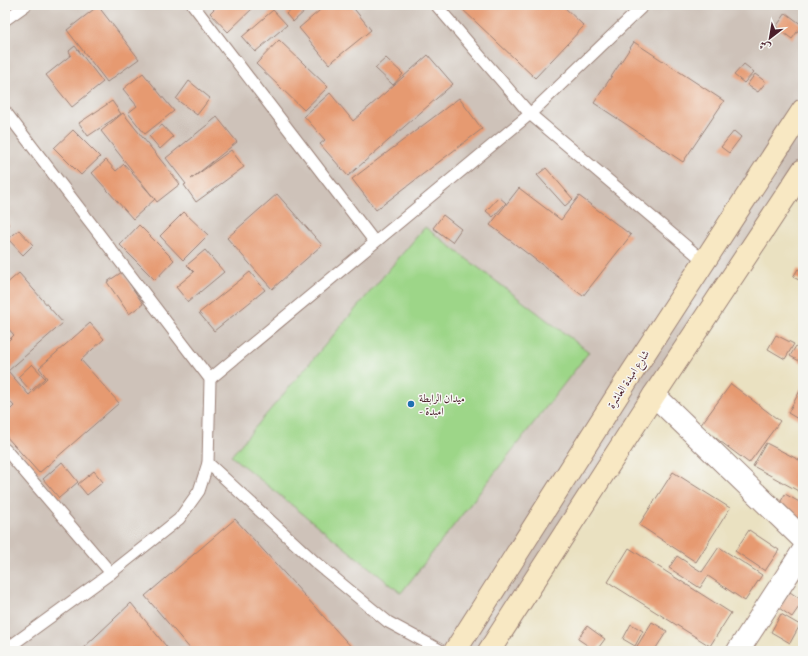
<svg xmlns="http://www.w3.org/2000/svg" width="808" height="656" viewBox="0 0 808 656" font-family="Alegreya,Amiri,serif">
<rect width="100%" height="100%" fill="#f6f6f2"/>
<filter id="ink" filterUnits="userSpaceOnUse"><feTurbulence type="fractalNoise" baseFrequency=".025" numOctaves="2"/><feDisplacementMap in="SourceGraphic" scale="8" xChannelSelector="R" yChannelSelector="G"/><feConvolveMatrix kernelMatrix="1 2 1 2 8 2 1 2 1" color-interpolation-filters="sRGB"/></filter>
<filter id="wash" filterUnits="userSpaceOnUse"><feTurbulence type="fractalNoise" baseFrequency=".012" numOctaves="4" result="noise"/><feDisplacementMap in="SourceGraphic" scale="16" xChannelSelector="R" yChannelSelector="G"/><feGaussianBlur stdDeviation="0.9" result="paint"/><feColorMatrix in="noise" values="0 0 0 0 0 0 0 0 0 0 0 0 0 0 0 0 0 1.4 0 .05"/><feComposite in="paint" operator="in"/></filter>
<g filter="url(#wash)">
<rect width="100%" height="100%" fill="#eae1c1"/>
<!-- industrial -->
<polygon fill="#cec2b9" points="5,5 803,5 803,157 487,651 5,651"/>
<!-- green -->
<polygon fill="#9dd688" stroke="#747a5a" points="425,227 589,352 401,593 231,456"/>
<g id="blocks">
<!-- building -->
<g fill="#e69a71">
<polygon points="218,5 256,5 228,32 210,13"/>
<polygon points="296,5 302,5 306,10 293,22 286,14"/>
<polygon points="326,5 351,5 371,30 329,64 299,28"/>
<polygon points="460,5 562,5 584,26 535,78 459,6"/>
<polygon points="98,6 139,59 107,82 67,30"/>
<polygon points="273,10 287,25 255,52 242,37"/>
<polygon points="786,13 802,25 792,39 776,27"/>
<polygon points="279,40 328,87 304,110 256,64"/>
<polygon points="634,42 724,101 683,162 594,103"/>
<polygon points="75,46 103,82 72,107 46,75 71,55 69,51"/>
<polygon points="428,55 453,84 348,176 320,144 325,140 304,116 330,93 353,121"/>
<polygon points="386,58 403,74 393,85 375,68"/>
<polygon points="744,64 754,72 744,83 734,75"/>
<polygon points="143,73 174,111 145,134 128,113 137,106 123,89"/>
<polygon points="755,74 766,82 758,92 747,85"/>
<polygon points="189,81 210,98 197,115 176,99"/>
<polygon points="459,98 482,129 376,210 352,179"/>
<polygon points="112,101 121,114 88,136 79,123"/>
<polygon points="123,113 180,184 157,202 101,131"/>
<polygon points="217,117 237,142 191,179 231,150 244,167 196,202 184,185 186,184 166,158"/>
<polygon points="162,125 173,137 160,149 149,136"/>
<polygon points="73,130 100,157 81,175 54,148"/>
<polygon points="734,131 741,137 729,153 721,147"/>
<polygon points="106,160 116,171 124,164 155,199 133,219 92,173"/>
<polygon points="546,168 573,199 565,206 537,175"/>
<polygon points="519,188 561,220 579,196 631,235 583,296 490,225"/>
<polygon points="277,194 322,245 272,289 227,238"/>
<polygon points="499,197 506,203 493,217 486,211"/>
<polygon points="184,212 208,235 183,260 160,236"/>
<polygon points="443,215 461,229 452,242 433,228"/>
<polygon points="5,220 9,225 5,229"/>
<polygon points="139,225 174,260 155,280 120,245"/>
<polygon points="19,230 33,245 23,255 8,239"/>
<polygon points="205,250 224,272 188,302 176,287 194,272 187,265"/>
<polygon points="798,269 803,272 803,282 793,277"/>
<polygon points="122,272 143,304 129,314 107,282"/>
<polygon points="250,272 265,290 214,331 199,313"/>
<polygon points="19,273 63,323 8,371 29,395 47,378 39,368 90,323 104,339 81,360 119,403 39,473 5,435 5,415 14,406 5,396 5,344 14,335 5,325 5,285"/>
<polygon points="776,335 794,344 785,359 768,349"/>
<polygon points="796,346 803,350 803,363 790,356"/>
<polygon points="32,364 45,378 31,391 18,377"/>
<polygon points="731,384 780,421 749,463 700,426"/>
<polygon points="803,385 803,422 788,413"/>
<polygon points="766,443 803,462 802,493 753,466"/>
<polygon points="62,462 78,482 59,498 43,479"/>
<polygon points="94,471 103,482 87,495 78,484"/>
<polygon points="673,472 730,508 696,562 639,525"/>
<polygon points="785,494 803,504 803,525 775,512"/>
<polygon points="235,519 355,651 192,651 145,596"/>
<polygon points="749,530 779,550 765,571 735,551"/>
<polygon points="719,547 762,575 745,601 708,576 700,588 669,568 677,556 702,572"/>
<polygon points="629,548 731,613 710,646 608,582"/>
<polygon points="790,592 803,601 792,617 779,608"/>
<polygon points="131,603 170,651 80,651"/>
<polygon points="781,614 800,625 790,643 771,632"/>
<polygon points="652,622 667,631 654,651 634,651"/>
<polygon points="631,624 643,631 635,646 623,639"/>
<polygon points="587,626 605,639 596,651 578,639"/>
<polygon points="557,647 563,651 554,651"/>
</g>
</g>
</g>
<g filter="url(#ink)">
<use href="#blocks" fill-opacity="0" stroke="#9a8076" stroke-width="1"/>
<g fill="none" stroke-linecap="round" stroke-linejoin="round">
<defs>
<g id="lane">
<polyline points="193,5 374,241"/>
<polyline points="436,5 530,114 705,262"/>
<polyline points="5,20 26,5"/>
<polyline points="5,111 210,379 208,463 199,491 179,519 111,573 5,650"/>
<polyline points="210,379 530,114 644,5"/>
<polyline points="5,449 111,573"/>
<polyline points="208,463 315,562 388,622 442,651"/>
</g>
<g id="street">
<polyline points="654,395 803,539"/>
<polyline points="738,651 803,551"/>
</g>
<g id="secondary">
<polyline points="455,651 631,374 803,110"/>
<polyline points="489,651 654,395 803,170"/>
</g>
</defs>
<!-- lane casing -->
<use href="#lane" stroke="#9a8076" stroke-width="13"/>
<!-- street casing -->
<use href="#street" stroke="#9a8076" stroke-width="24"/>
<!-- secondary casing -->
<use href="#secondary" stroke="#9a8076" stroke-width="24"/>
<!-- lane -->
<use href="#lane" stroke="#fff" stroke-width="11"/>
<!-- street -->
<use href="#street" stroke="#fff" stroke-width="22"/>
<!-- secondary -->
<use href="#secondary" stroke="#f8e8c3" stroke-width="22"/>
</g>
</g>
<!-- markers -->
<circle fill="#1f6fb2" stroke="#f6f6f2" stroke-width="1.5" cx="411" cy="404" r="4"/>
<g text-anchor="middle" stroke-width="3" stroke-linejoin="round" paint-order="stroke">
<!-- street labels -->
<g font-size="11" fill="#4a1f2b" stroke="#f6f6f2">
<text transform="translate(628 379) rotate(-57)" y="4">شارع امبدة العاشرة</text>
</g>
<!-- poi labels -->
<g font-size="11" fill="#4a1f2b" stroke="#f6f6f2" text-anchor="start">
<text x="419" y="402">ميدان الرابطة<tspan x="419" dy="13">- امبدة</tspan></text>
</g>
</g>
<!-- margin -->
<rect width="808" height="656" fill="none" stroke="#f6f6f2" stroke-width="20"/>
<!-- north arrow -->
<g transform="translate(770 38) rotate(211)" stroke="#f6f6f2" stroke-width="3" paint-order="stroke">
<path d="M0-3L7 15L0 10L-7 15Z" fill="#4a1f2b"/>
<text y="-6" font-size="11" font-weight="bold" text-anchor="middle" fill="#4a1f2b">ش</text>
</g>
</svg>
